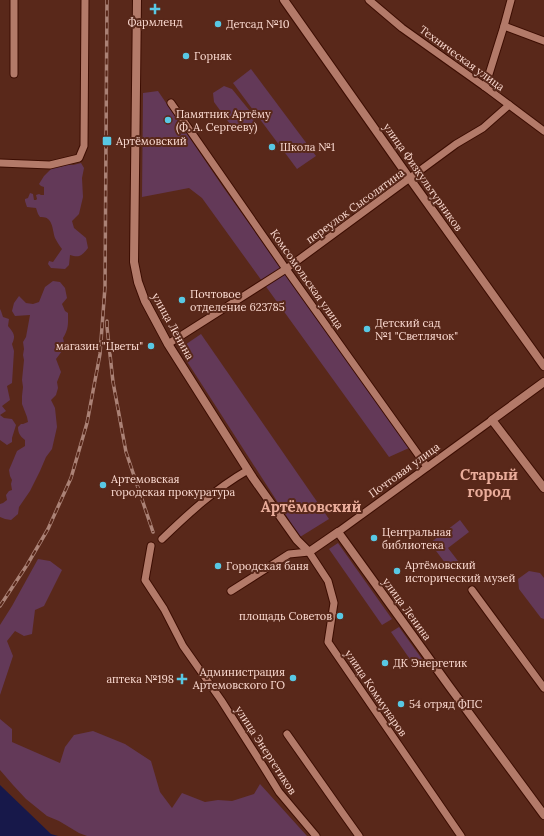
<svg xmlns="http://www.w3.org/2000/svg" width="544" height="836" viewBox="0 0 544 836" font-family="Lora,serif">
<rect width="100%" height="100%" fill="#59281a"/>
<!-- green -->
<g fill="#633958">
<polygon points="251,69 316,156 297,169 233,83"/>
<polygon points="224,86 232,89 254,116 253,125 243,133 235,131 214,102 213,93"/>
<polygon points="158,91 223,187 409,448 389,457 202,198 189,188 142,197 143,93"/>
<path d="M81 163 84 168 82 178 83 197 79 214 72 221 74 228 86 238 88 248C82 256 79 258 70 255L69 265 65 269 51 268 48 264 49 261 53 262 62 249C59 245 57 242 55 238 52 228 53 216 40 217L38 214 36 208 27 207 25 201V199L28 198 30 193 33 194 34 200H36L37 199 36 195 39 194 41 195H44V187L41 186 39 184 44 176 53 167H60L67 164 73 165Z"/>
<path d="M53 281 60 282 65 288 67 298 62 304 65 311 68 313C68 323 69 329 63 338L65 347 56 359 61 372 57 382 58 388 56 395 51 400 55 408 57 427 52 449 46 457 40 471 30 491 19 507 18 514 11 520 5 519 0 517V504L3 503 7 500 6 495 9 491 12 490 11 484 12 480 10 476 9 470 12 463 17 451 25 446V440C20 436 18 433 18 427L21 424H23L28 422 27 417 22 404V396L23 387 22 380 24 360 23 355 24 349 23 342 26 337 30 315 15 316 12 311 14 303 19 296 26 303 33 304 39 302 45 287Z"/>
<path d="M0 309 1 311 3 317 9 319 8 326C14 333 16 336 12 344L14 351 12 383 7 386 10 400 2 406 6 411 0 415 4 418 12 419 16 425 12 438V442L7 445 0 440Z"/>
<polygon points="201,334 329,519 300,537 179,349"/>
<polygon points="460,520 469,532 448,548 458,561 449,568 430,543"/>
<polygon points="338,543 392,619 382,625 329,549"/>
<polygon points="38,559 50,561 62,570 44,606 35,610 32,634 24,636 15,631 7,641 13,656 0,695 0,625 12,606"/>
<polygon points="529,571 540,573 544,578 544,619 541,618 519,589 518,579"/>
<polygon points="399,627 422,659 414,665 391,632"/>
<polygon points="0,719 12,729 12,742 60,763 65,747 74,735 93,731 125,744 151,761 160,792 172,808 182,793 205,802 218,800 232,801 254,794 260,784 307,836 87,836 79,833 59,821 47,816 26,799 13,785 0,770"/>
</g>
<!-- water -->
<polygon fill="#17184a" points="0,785 51,834 58,836 0,836"/>
<g fill="none" stroke-linecap="round" stroke-linejoin="round">
<defs>
<g id="minor">
<polyline points="14,0 14,74"/>
<polyline points="369,0 402,28 485,87 544,131"/>
<polyline points="504,26 544,41"/>
<polyline points="485,87 504,26 511,0"/>
<polyline points="171,103 286,269 427,467"/>
<polyline points="0,163 50,165 79,158 84,146 85,0"/>
<polyline points="168,344 286,269 456,144 483,128 509,105"/>
<polyline points="338,532 492,420"/>
<path d="M162 539C189 513 215 489 248 470"/>
<polyline points="151,546 145,580 164,609 183,646 221,700 263,766 279,792 316,836"/>
<polyline points="472,590 544,688"/>
<polyline points="231,591 289,554 309,552 328,581 334,603 328,642 461,836"/>
<polyline points="287,734 344,815 359,836"/>
</g>
<g id="tertiary">
<polyline points="137,0 134,262 138,282 145,301 168,344 253,478 297,540 309,552 338,532 449,686 544,815"/>
<polyline points="284,0 410,179 544,366"/>
<polyline points="544,382 492,420 544,488"/>
</g>
</defs>
<!-- minor casing -->
<use href="#minor" stroke="#3c0d02" stroke-width="9"/>
<!-- tertiary casing -->
<use href="#tertiary" stroke="#3c0d02" stroke-width="10"/>
<!-- minor -->
<use href="#minor" stroke="#b37a69" stroke-width="7"/>
<!-- tertiary -->
<use href="#tertiary" stroke="#b37a69" stroke-width="8"/>
<defs>
<g id="rail">
<polyline points="107,321 107,327 113,382 126,452 153,532"/>
<polyline points="0,606 27,565 48,529 71,478 87,423 100,354 105,287 107,0"/>
</g>
</defs>
<!-- rail casing -->
<use href="#rail" stroke="#ab8276" stroke-width="3.5"/>
<!-- rail -->
<use href="#rail" stroke="#59281a" stroke-width="2" stroke-dasharray="6" stroke-linecap="butt"/>
</g>
<!-- markers -->
<g fill="#58c8e4" stroke="#59281a" stroke-width="1.5">
<path d="M153 3h4v4h4v4h-4v4h-4v-4h-4v-4h4z"/>
<circle cx="218" cy="24" r="4"/>
<circle cx="186" cy="56" r="4"/>
<circle cx="168" cy="120" r="4"/>
<rect x="102" y="136" width="10" height="10" rx="2"/>
<circle cx="272" cy="147" r="4"/>
<circle cx="182" cy="300" r="4"/>
<circle cx="367" cy="329" r="4"/>
<circle cx="151" cy="346" r="4"/>
<circle cx="103" cy="485" r="4"/>
<circle cx="374" cy="538" r="4"/>
<circle cx="218" cy="566" r="4"/>
<circle cx="397" cy="571" r="4"/>
<circle cx="340" cy="616" r="4"/>
<circle cx="385" cy="663" r="4"/>
<circle cx="293" cy="678" r="4"/>
<path d="M180 673h4v4h4v4h-4v4h-4v-4h-4v-4h4z"/>
<circle cx="401" cy="704" r="4"/>
</g>
<g text-anchor="middle" stroke-width="4" stroke-linejoin="round" paint-order="stroke">
<!-- poi labels -->
<g font-size="11" fill="#fbdad1" stroke="#59281a" text-anchor="start">
<text x="155" y="26" text-anchor="middle">Фармленд</text>
<text x="226" y="28">Детсад №10</text>
<text x="194" y="60">Горняк</text>
<text x="176" y="118">Памятник Артёму<tspan x="176" dy="13">(Ф. А. Сергееву)</tspan></text>
<text x="116" y="145">Артёмовский</text>
<text x="280" y="151">Школа №1</text>
<text x="190" y="298">Почтовое<tspan x="190" dy="13">отделение 623785</tspan></text>
<text x="375" y="327">Детский сад<tspan x="375" dy="13">№1 "Светлячок"</tspan></text>
<text x="143" y="350" text-anchor="end">магазин "Цветы"</text>
<text x="111" y="483">Артемовская<tspan x="111" dy="13">городская прокуратура</tspan></text>
<text x="382" y="536">Центральная<tspan x="382" dy="13">библиотека</tspan></text>
<text x="405" y="569">Артёмовский<tspan x="405" dy="13">исторический музей</tspan></text>
<text x="226" y="570">Городская баня</text>
<text x="332" y="620" text-anchor="end">площадь Советов</text>
<text x="393" y="667">ДК Энергетик</text>
<text x="285" y="676" text-anchor="end">Администрация<tspan x="285" dy="13">Артемовского ГО</tspan></text>
<text x="174" y="683" text-anchor="end">аптека №198</text>
<text x="409" y="708">54 отряд ФПС</text>
</g>
<!-- street labels -->
<g font-size="11" fill="#fbdad1" stroke="#59281a">
<text transform="translate(462 58) rotate(36)" y="4">Техническая улица</text>
<text transform="translate(423 177) rotate(55)" y="4">улица Физкультурников</text>
<text transform="translate(355 206) rotate(-36)" y="4">переулок Сысолятина</text>
<text transform="translate(307 279) rotate(55)" y="4">Комсомольская улица</text>
<text transform="translate(173 326) rotate(61)" y="4">улица Ленина</text>
<text transform="translate(404 470) rotate(-36)" y="4">Почтовая улица</text>
<text transform="translate(407 609) rotate(54)" y="4">улица Ленина</text>
<text transform="translate(376 693) rotate(56)" y="4">улица Коммунаров</text>
<text transform="translate(266 750) rotate(57)" y="4">улица Энергетиков</text>
</g>
<!-- district labels -->
<g font-size="15" font-weight="bold" fill="#eaad9b" stroke="#59281a">
<text x="489" y="480">Старый<tspan x="489" dy="17">город</tspan></text>
<text x="311" y="512">Артёмовский</text>
</g>
</g>
</svg>
